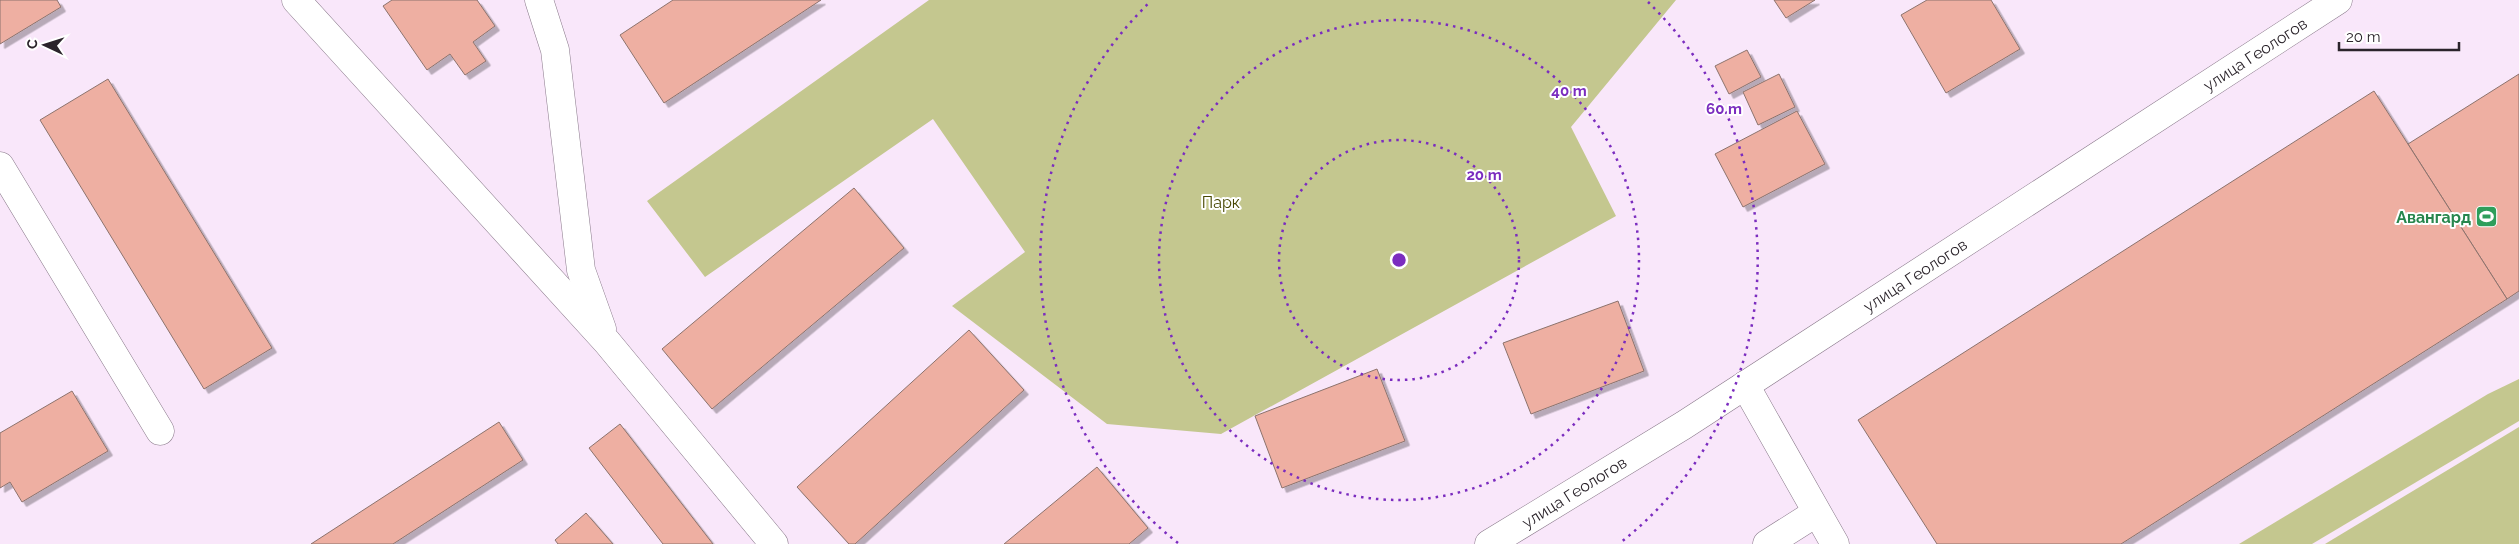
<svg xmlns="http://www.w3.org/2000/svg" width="2519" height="544" viewBox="0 0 2519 544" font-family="Raleway,sans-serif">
<defs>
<filter id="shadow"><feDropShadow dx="4.5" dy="4.5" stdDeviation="0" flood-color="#0004"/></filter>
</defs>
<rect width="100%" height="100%" fill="#f9e7fa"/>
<!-- green -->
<g fill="#c4c78f">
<polygon points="929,0 1676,0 1571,127 1616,216 1221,434 1107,424 952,306 1025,252 933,119 705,277 647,201"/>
<polygon points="2519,379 2519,421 2312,544 2239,544 2488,394"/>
<polygon points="2519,427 2519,544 2325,544"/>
</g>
<!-- building -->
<g fill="#eeafa2" stroke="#8c736d" filter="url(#shadow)">
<polygon points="0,0 57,0 61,7 0,44"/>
<polygon points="392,0 477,0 495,26 473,42 486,61 465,75 450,54 427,70 383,6"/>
<polygon points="673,0 821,0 664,103 620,35"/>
<polygon points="1774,0 1815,0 1786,18"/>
<polygon points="1927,0 1991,0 2020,49 1946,93 1901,15"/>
<polygon points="1747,50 1761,77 1729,94 1715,66"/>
<polygon points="1779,74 1795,107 1758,125 1743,92"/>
<polygon points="2519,74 2519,291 2507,299 2408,144"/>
<polygon points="108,79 272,348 204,389 40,120"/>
<polygon points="2374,91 2507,299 2121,544 1937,544 1858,420"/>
<polygon points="1797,111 1825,164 1743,207 1715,154"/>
<polygon points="854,188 904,248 712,409 662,349"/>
<polygon points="1618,301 1644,371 1531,414 1503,343"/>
<polygon points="969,330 1024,390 855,544 849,544 797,487"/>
<polygon points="1377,369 1405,441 1282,488 1255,416"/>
<polygon points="72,391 108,451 22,502 10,482 0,488 0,433"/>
<polygon points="499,422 523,460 393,544 311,544"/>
<polygon points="620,424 713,544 663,544 589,448"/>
<polygon points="1097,467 1148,528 1129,544 1004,544"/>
<polygon points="586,513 613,544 558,544 555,540"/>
</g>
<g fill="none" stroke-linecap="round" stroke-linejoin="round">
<defs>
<g id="minor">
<polyline points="296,0 607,342 774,544"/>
<polyline points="539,0 555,50 581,270 602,329"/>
<polyline points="0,166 160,431"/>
<polyline points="1745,385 1835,544"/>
<polyline points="1489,544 1684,425 2338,0"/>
<polyline points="1767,544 1816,513"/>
</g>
</defs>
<!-- minor casing -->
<use href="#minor" stroke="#89798a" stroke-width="29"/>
<!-- minor -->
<use href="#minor" stroke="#fff" stroke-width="28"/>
</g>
<!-- distance rings -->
<g fill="none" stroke="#7b2cbf" stroke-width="2.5" stroke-dasharray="2.5 5">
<circle cx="1399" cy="260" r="120"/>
<circle cx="1399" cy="260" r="240"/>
<path d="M1178 543A359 359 0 0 1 1150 2M1648 2A359 359 0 0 1 1620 543"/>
</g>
<!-- icons -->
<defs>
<symbol id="stadium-square" viewBox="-11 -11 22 22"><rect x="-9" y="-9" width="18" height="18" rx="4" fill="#2e9e5b" stroke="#fff"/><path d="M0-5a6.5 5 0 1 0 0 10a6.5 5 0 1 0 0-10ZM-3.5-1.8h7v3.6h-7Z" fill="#fff"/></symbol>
</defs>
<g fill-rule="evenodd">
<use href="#stadium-square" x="2474" y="204" width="25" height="25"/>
</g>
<g text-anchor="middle" stroke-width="4" stroke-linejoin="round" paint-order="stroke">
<!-- street labels -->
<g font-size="16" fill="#2b242b" stroke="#fff">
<text transform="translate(2255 54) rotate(-33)" y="6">улица Геологов</text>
<text transform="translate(1915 275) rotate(-33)" y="6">улица Геологов</text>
<text transform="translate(1574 492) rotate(-32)" y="6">улица Геологов</text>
</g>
<!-- park labels -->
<g font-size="16" fill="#474700" stroke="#fff">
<text x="1221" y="208">Парк</text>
</g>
<!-- leisure labels -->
<g font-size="16" font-weight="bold" fill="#27864d" stroke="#fff" text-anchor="end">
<text x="2471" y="223">Авангард</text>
</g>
</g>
<circle cx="1399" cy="260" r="8" fill="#7b2cbf" stroke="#fff" stroke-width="2.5"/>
<g font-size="15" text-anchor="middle" font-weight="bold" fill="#7b2cbf" stroke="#fff" stroke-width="4" stroke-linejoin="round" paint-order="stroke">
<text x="1569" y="96">40 m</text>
<text x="1724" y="114">60 m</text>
<text x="1484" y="180">20 m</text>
</g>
<!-- north arrow -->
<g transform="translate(45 45) rotate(274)" stroke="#ffffff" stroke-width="4" paint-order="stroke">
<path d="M0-4L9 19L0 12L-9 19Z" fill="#2b242b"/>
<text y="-8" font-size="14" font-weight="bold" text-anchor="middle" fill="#2b242b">С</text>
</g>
<!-- scale -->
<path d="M2339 42v8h120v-8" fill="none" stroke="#2b242b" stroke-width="2.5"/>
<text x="2346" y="42" font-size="15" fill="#2b242b" stroke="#ffffff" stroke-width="4" paint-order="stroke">20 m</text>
</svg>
